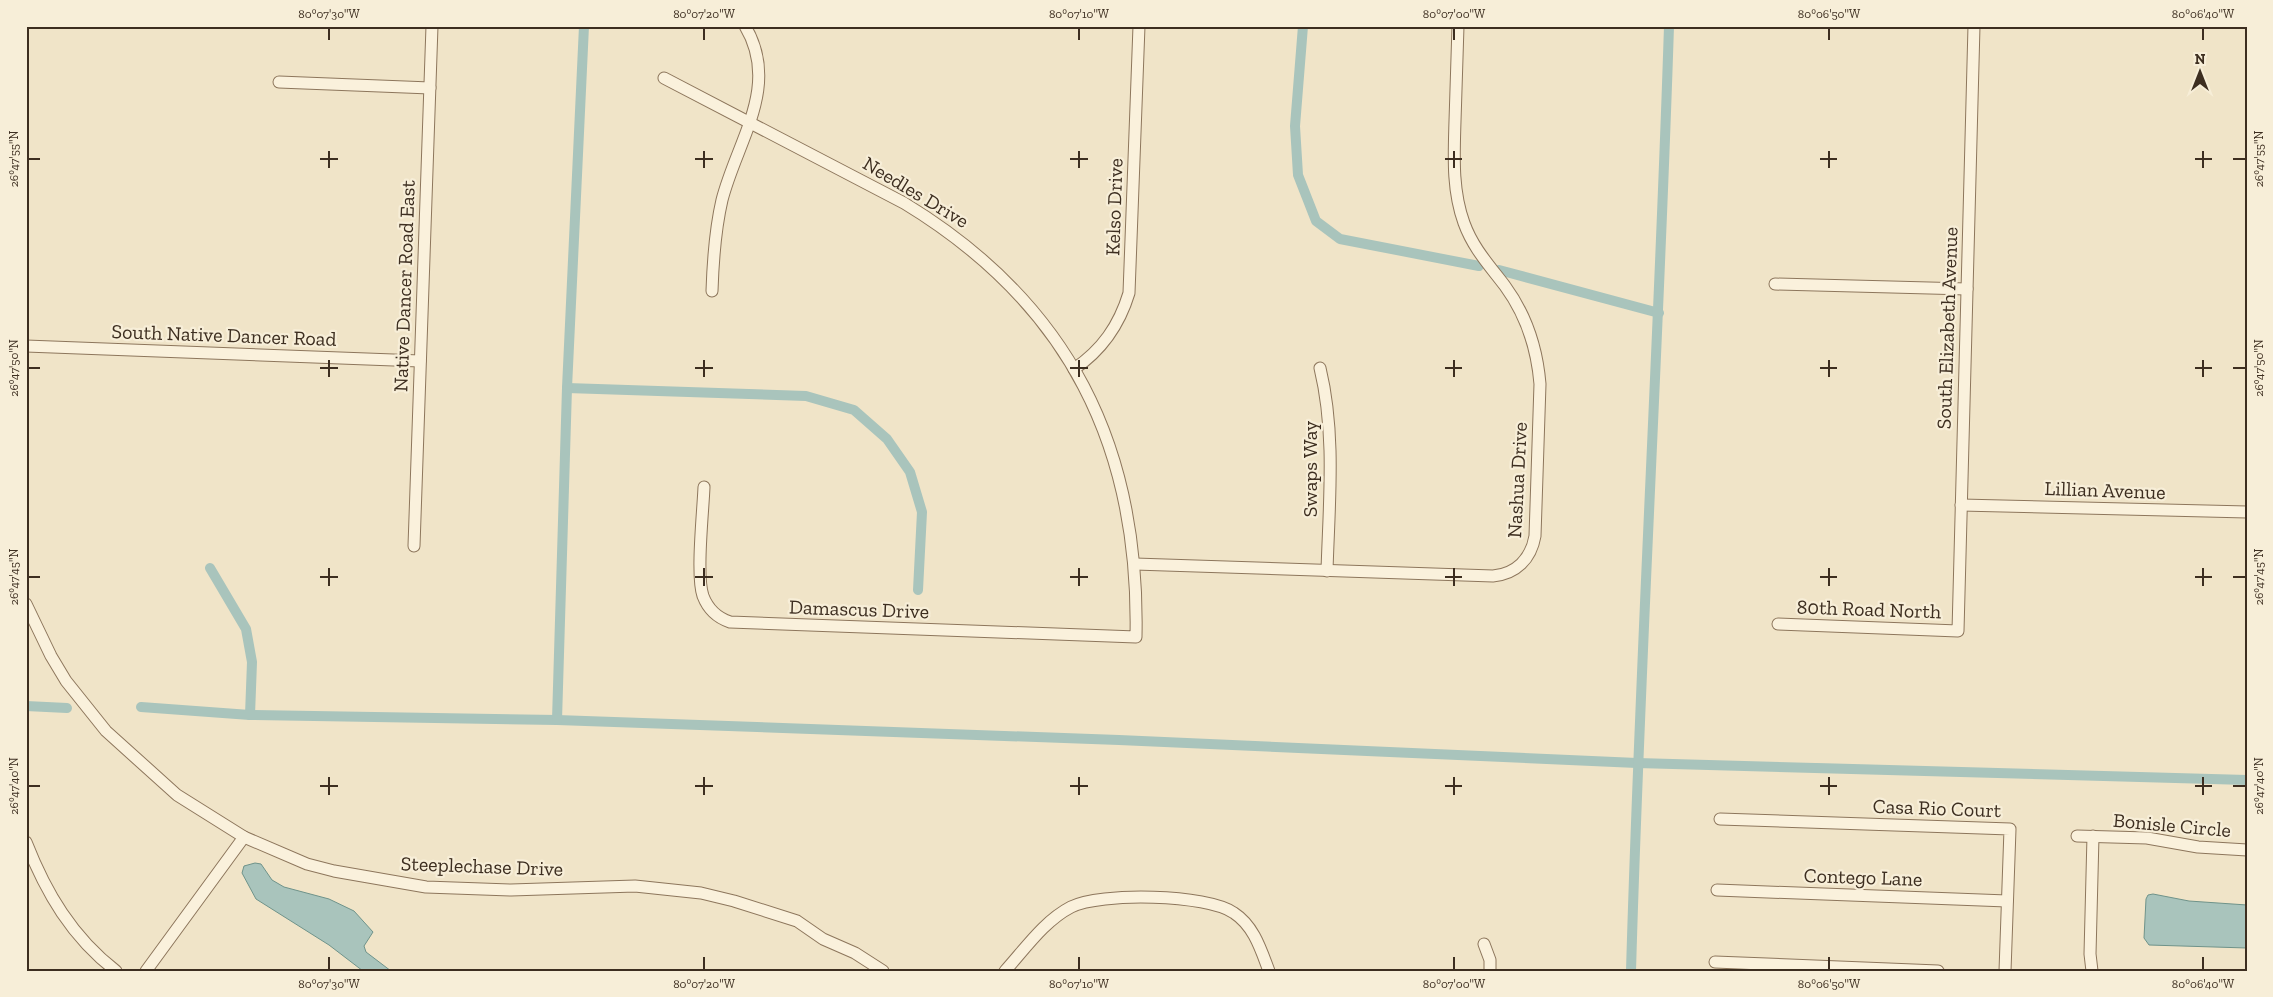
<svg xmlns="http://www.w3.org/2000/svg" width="2273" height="997" viewBox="0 0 2273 997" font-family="'Zilla Slab',serif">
<rect width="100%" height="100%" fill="#f0e4c8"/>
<!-- water -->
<g fill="#a9c4bc" stroke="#6f938a">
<polygon points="255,863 261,864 272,880 284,887 329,899 354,911 373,932 364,946 366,952 391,971 363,971 329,945 256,899 242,873 244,866"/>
<polygon points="2153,894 2189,901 2247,905 2247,948 2149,945 2144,938 2146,899 2148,895"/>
</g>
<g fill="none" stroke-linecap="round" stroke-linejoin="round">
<!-- canal -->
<g stroke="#a9c4bc" stroke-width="10">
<polyline points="1303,26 1295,126 1298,175 1316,221 1340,239 1479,266"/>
<polyline points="1499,270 1659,313"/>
<polyline points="567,388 806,396 854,410 887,439 910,472 922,512 918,590"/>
<polyline points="210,568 246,629 252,662 250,715"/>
<polyline points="26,706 67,708"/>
<polyline points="141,707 250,715 557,720 1119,740 1637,763 2247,780"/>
<polyline points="557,720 567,388 584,26"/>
<path d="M1631 971C1640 656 1659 341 1669 26"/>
</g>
<defs>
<g id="minor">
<path d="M664 78 904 203C1069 303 1140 446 1136 637L730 622C718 618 708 609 703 596 696 576 703 512 704 487"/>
<polyline points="279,82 430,88"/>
<polyline points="1775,284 1967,289"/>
<path d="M712 291C713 260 715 230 722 200 737 141 781 86 745 26"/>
<polyline points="26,346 420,361"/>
<path d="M1320 368C1336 434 1329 503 1327 571"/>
<path d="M1074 369C1102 350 1119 326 1129 293L1139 26"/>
<polyline points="1961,505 2247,512"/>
<polyline points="414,546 432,26"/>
<path d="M1135 564 1493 576C1516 574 1531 559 1535 536L1540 384C1537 348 1527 316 1505 286 1489 265 1473 248 1464 223 1452 190 1454 156 1455 121 1456 90 1457 58 1458 26"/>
<polyline points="26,604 51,656 66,681 106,731 177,795 244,837 307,864 334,871 426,887 511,890 635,886 701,893 734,901 797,921 823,939 855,953 883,971"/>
<polyline points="1778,624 1958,631 1974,26"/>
<polyline points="1720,819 2010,829 2005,971"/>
<polyline points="2077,836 2147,838 2198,847 2247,850"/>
<path d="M26 842C46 893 72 937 116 971"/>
<polyline points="1717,890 2007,901"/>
<polyline points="1484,944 1490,960 1490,971"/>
<polyline points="1715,962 1938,971"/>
<polyline points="146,971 244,837"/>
<path d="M1005 971C1025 949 1044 921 1071 907 1100 892 1207 894 1234 913 1254 926 1261 950 1269 971"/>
<polyline points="2092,971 2090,954 2093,836"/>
</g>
</defs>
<!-- minor casing -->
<use href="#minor" stroke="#8d765c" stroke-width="13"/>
<!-- minor -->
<use href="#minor" stroke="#faf1dc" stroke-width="11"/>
</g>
<!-- ticks -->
<path fill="none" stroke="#3d2e20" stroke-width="2" d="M329 28V40M704 28V40M1079 28V40M1454 28V40M1829 28V40M2203 28V40M329 151V168M704 151V168M1079 151V168M1454 151V168M1829 151V168M2203 151V168M28 159H40M320 159H338M695 159H713M1070 159H1088M1445 159H1462M1820 159H1837M2195 159H2212M2233 159H2246M329 360V377M704 360V377M1079 360V377M1454 360V377M1829 360V377M2203 360V377M28 368H40M320 368H338M695 368H713M1070 368H1088M1445 368H1462M1820 368H1837M2195 368H2212M2233 368H2246M329 568V586M704 568V586M1079 568V586M1454 568V586M1829 568V586M2203 568V586M28 577H40M320 577H338M695 577H713M1070 577H1088M1445 577H1462M1820 577H1837M2195 577H2212M2233 577H2246M329 777V795M704 777V795M1079 777V795M1454 777V795M1829 777V795M2203 777V795M28 786H40M320 786H338M695 786H713M1070 786H1088M1445 786H1462M1820 786H1837M2195 786H2212M2233 786H2246M329 957V970M704 957V970M1079 957V970M1454 957V970M1829 957V970M2203 957V970"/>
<g text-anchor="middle" stroke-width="4.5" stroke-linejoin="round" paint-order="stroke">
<!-- street labels -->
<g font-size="20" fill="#3d2e20" stroke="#f7eed8">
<text transform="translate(916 192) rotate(31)" y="7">Needles Drive</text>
<text transform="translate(1114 207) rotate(-88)" y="7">Kelso Drive</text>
<text transform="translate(404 286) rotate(-88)" y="7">Native Dancer Road East</text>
<text transform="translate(1947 328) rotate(-88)" y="7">South Elizabeth Avenue</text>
<text transform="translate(224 335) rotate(2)" y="7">South Native Dancer Road</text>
<text transform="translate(1310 469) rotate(-90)" y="7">Swaps Way</text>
<text transform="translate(1517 480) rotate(-87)" y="7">Nashua Drive</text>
<text transform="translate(2105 490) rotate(2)" y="7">Lillian Avenue</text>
<text transform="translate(859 609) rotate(2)" y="7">Damascus Drive</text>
<text transform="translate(1869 609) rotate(2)" y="7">80th Road North</text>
<text transform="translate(1937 808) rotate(2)" y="7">Casa Rio Court</text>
<text transform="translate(2172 825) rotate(5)" y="7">Bonisle Circle</text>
<text transform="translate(482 866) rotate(2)" y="7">Steeplechase Drive</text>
<text transform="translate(1863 877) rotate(2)" y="7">Contego Lane</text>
</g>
</g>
<!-- border -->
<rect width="2273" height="997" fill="none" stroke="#f7eed8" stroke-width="55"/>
<!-- north arrow -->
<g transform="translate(2200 72)" stroke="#f7eed8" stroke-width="4" paint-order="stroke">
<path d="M0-4L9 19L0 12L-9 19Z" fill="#3d2e20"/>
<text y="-8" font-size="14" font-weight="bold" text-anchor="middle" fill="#3d2e20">N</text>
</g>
<rect x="28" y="28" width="2218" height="942" fill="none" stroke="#3d2e20" stroke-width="2"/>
<g font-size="12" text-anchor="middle" fill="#3d2e20">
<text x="329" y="18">80°07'30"W</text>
<text x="704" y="18">80°07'20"W</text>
<text x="1079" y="18">80°07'10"W</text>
<text x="1454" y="18">80°07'00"W</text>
<text x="1829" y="18">80°06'50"W</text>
<text x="2203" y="18">80°06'40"W</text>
<text transform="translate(14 159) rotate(-90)" y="4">26°47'55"N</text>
<text transform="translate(2259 159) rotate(-90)" y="4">26°47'55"N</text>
<text transform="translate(14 368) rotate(-90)" y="4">26°47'50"N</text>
<text transform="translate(2259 368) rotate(-90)" y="4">26°47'50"N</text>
<text transform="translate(14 577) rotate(-90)" y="4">26°47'45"N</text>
<text transform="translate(2259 577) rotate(-90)" y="4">26°47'45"N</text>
<text transform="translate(14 786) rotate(-90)" y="4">26°47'40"N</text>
<text transform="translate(2259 786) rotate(-90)" y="4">26°47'40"N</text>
<text x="329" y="988">80°07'30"W</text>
<text x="704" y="988">80°07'20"W</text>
<text x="1079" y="988">80°07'10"W</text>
<text x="1454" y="988">80°07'00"W</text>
<text x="1829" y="988">80°06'50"W</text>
<text x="2203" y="988">80°06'40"W</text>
</g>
</svg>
